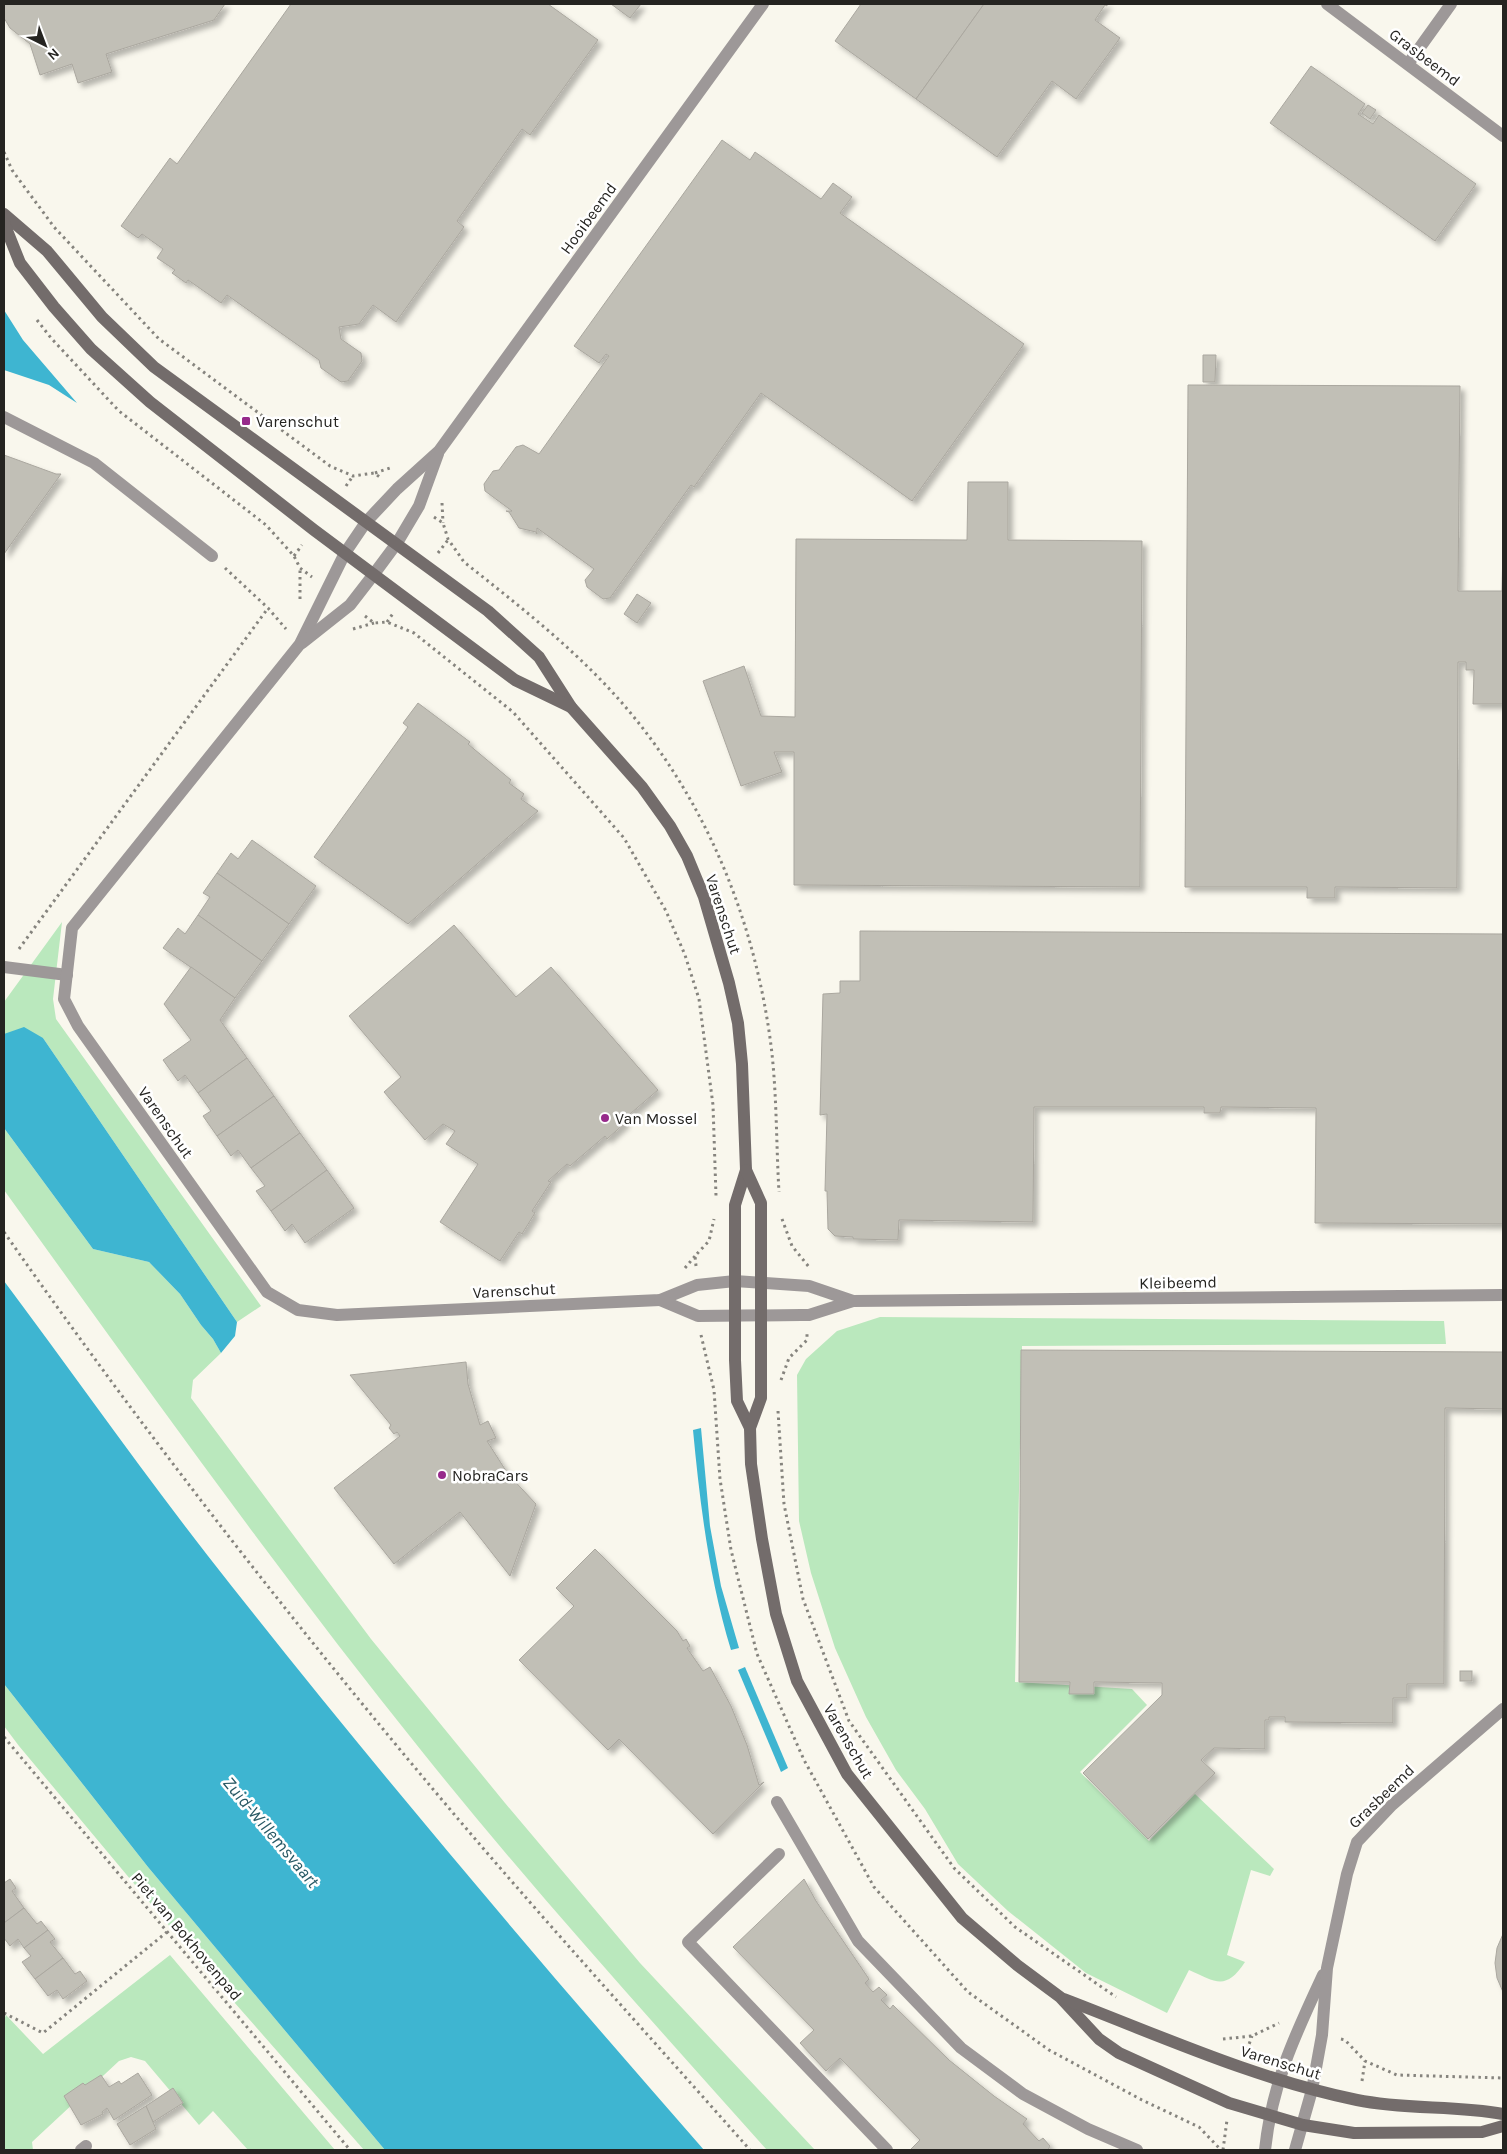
<svg xmlns="http://www.w3.org/2000/svg" width="1507" height="2154" viewBox="0 0 1507 2154" font-family="Karla,sans-serif">
<defs>
<filter id="shadow"><feDropShadow dx="4.5" dy="4.5" stdDeviation="2.5" flood-color="#0004"/></filter>
</defs>
<rect width="100%" height="100%" fill="#f9f7ed"/>
<!-- green -->
<g fill="#bae8bd">
<polygon points="62,922 53,999 56,1019 261,1306 237,1322 43,1038 4,1034 4,1002"/>
<path d="M4 1128 93 1249 149 1262 180 1294 201 1325 213 1339 221 1353 193 1380 191 1398 371 1639 505 1803 640 1963 815 2150H767C651 2020 533 1890 424 1754 277 1571 141 1380 4 1190Z"/>
<path d="M880 1317 1444 1321 1446 1344 1022 1346 1015 1682 1132 1689 1147 1705 1080 1772 1149 1841 1195 1794 1274 1869 1270 1876 1251 1870 1227 1955 1245 1962C1226 1991 1216 1982 1189 1970L1167 2013 1086 1973 1008 1911 958 1864 925 1809 896 1770 866 1717 835 1648 811 1573 799 1521 797 1375 806 1359 837 1331Z"/>
<polygon points="4,1684 148,1867 385,2150 364,2150 212,1977 19,1746 4,1726"/>
<polygon points="170,1955 335,2150 248,2150 213,2111 199,2125 145,2061 131,2057 119,2061 32,2142 33,2150 4,2150 4,2020 6,2015 43,2054"/>
</g>
<!-- water -->
<g fill="#3eb5d1">
<polygon points="4,310 23,340 77,403 49,385 4,370"/>
<polygon points="24,1027 43,1038 237,1322 235,1336 221,1353 213,1339 201,1325 180,1294 149,1262 93,1249 4,1128 4,1034"/>
<path d="M4 1281C72 1372 138 1466 208 1556 367 1759 534 1956 704 2150H385L148 1867 4 1684Z"/>
<path d="M701 1428 710 1526 721 1586 739 1648 731 1650C709 1578 700 1504 693 1430Z"/>
<polygon points="745,1667 788,1768 781,1772 738,1670"/>
</g>
<!-- building -->
<g fill="#c1bfb6" stroke="#aaa79f" filter="url(#shadow)">
<polygon points="4,4 225,4 214,20 106,54 112,72 78,83 72,64 40,75 30,44 10,28 4,18"/>
<polygon points="291,4 548,4 598,40 530,135 522,129 457,221 464,227 396,322 373,305 359,324 339,327 341,339 361,353 362,361 348,381 341,382 321,368 319,360 227,295 221,303 188,280 186,283 172,273 175,270 157,258 163,249 142,234 138,238 121,226 170,158 177,164"/>
<polygon points="611,4 641,4 630,18"/>
<polygon points="861,4 984,4 916,99 835,41"/>
<polygon points="984,4 1107,4 1107,6 1105,5 1095,20 1120,38 1076,99 1052,81 997,157 916,99"/>
<polygon points="1311,66 1365,104 1358,114 1373,124 1379,115 1476,184 1435,241 1270,123"/>
<polygon points="1368,105 1376,110 1370,119 1362,113"/>
<polygon points="722,140 750,160 755,152 821,199 833,183 852,197 840,213 1024,344 912,501 761,393 694,487 691,485 610,598 603,599 587,587 585,580 594,569 537,528 537,534 536,532 519,528 509,512 506,511 512,511 485,491 484,484 493,471 499,470 516,447 523,445 539,454 609,356 606,354 599,363 574,346"/>
<polygon points="1203,355 1216,355 1215,382 1203,382"/>
<polygon points="1188,385 1460,386 1458,591 1502,591 1503,544 1503,704 1473,704 1474,670 1466,670 1466,662 1458,662 1457,888 1335,887 1335,898 1307,898 1307,887 1185,887"/>
<polygon points="4,455 56,474 61,474 4,554"/>
<polygon points="968,482 1008,482 1008,540 1142,541 1140,887 794,885 794,752 774,752 782,772 741,786 703,681 744,666 761,716 795,717 796,539 967,540"/>
<polygon points="637,594 651,603 637,623 624,614"/>
<polygon points="418,703 470,742 468,744 511,780 509,783 524,794 521,799 538,811 408,924 314,857 408,727 403,723"/>
<polygon points="252,840 316,886 289,924 217,873 231,853 238,859"/>
<polygon points="217,873 289,924 262,961 198,915 210,897 203,893"/>
<polygon points="198,915 262,961 235,998 163,948 178,928 185,934"/>
<polygon points="454,925 516,997 551,967 658,1090 623,1120 625,1123 607,1139 605,1136 570,1166 567,1164 548,1181 551,1182 532,1211 535,1213 522,1234 519,1232 500,1261 440,1222 478,1164 446,1144 455,1131 443,1124 425,1140 384,1092 401,1077 349,1016"/>
<polygon points="860,931 1503,934 1503,1224 1315,1223 1316,1108 1221,1107 1220,1113 1204,1113 1204,1107 1034,1107 1033,1222 899,1220 898,1240 853,1239 853,1237 835,1236 828,1229 827,1191 825,1191 827,1114 820,1115 823,994 840,993 840,981 860,981"/>
<polygon points="191,967 235,998 220,1020 247,1058 198,1093 185,1075 178,1081 163,1060 191,1040 164,1004"/>
<polygon points="247,1058 274,1096 217,1136 203,1116 211,1111 198,1093"/>
<polygon points="274,1096 300,1133 251,1168 238,1150 231,1156 217,1136"/>
<polygon points="300,1133 327,1170 271,1211 256,1191 265,1186 251,1168"/>
<polygon points="327,1170 354,1208 305,1243 292,1224 285,1231 271,1211"/>
<polygon points="1021,1350 1503,1352 1503,1409 1445,1408 1444,1684 1407,1684 1407,1698 1393,1698 1393,1723 1285,1722 1285,1717 1269,1717 1269,1720 1265,1720 1265,1749 1214,1748 1201,1760 1215,1773 1148,1839 1083,1773 1162,1695 1162,1683 1094,1682 1094,1694 1069,1694 1070,1682 1019,1682"/>
<polygon points="466,1362 468,1384 480,1425 488,1421 496,1438 487,1441 508,1474 536,1504 510,1576 460,1512 394,1564 334,1488 400,1436 397,1432 394,1434 389,1428 391,1425 350,1375"/>
<polygon points="595,1549 677,1631 683,1641 686,1639 690,1646 687,1648 703,1671 710,1667 731,1706 747,1745 759,1785 764,1782 713,1834 619,1739 608,1750 519,1660 574,1606 556,1588"/>
<rect x="1460" y="1671" width="12" height="10"/>
<polygon points="10,1879 16,1888 12,1891 24,1908 4,1923 4,1883"/>
<polygon points="804,1879 816,1901 869,1979 865,1983 873,1992 879,1987 887,1995 881,2000 890,2009 893,2005 949,2060 994,2096 1027,2119 1023,2124 1039,2141 1043,2138 1050,2146 1048,2150 910,2150 920,2140 840,2058 826,2071 800,2043 814,2030 733,1947"/>
<polygon points="24,1908 37,1924 41,1921 48,1930 24,1948 18,1939 10,1946 4,1938 4,1923"/>
<polygon points="48,1930 55,1939 50,1942 63,1958 35,1979 22,1962 31,1956 24,1948"/>
<polygon points="1503,1934 1503,1992 1497,1978 1495,1963 1497,1948"/>
<polygon points="63,1958 75,1974 80,1971 87,1981 63,1999 57,1990 48,1996 35,1979"/>
<polygon points="138,2073 152,2095 114,2120 107,2108 102,2112 103,2114 81,2125 64,2096 83,2083 85,2085 101,2075 109,2087 119,2081 121,2084"/>
<polygon points="173,2088 183,2103 153,2122 146,2106"/>
<polygon points="146,2106 156,2129 130,2145 117,2124"/>
</g>
<g fill="none" stroke-linecap="round" stroke-linejoin="round">
<!-- path -->
<g stroke="#86847e" stroke-width="3" stroke-dasharray="2.5 4" stroke-linecap="butt">
<polyline points="4,152 12,170 54,227 159,339 330,466 353,476 374,473 381,478"/>
<polyline points="37,320 51,338 119,411 266,525 294,556 300,568 312,577"/>
<polyline points="375,473 390,468"/>
<polyline points="346,486 353,476"/>
<polyline points="442,503 443,523"/>
<path d="M434 517 443 523 448 539 464 562C508 597 553 632 593 672 692 770 751 901 770 1038 777 1087 776 1142 779 1192"/>
<polyline points="438,553 448,540"/>
<polyline points="294,556 302,545"/>
<polyline points="225,568 268,608 286,629"/>
<polyline points="300,599 300,568"/>
<polyline points="365,616 374,623 387,622 414,633 513,712 624,838 666,911 685,955 699,999 713,1105 716,1196"/>
<polyline points="387,622 394,612"/>
<polyline points="353,629 374,623"/>
<polyline points="19,949 268,608"/>
<polyline points="782,1219 792,1246 809,1267"/>
<path d="M4 1232C146 1435 299 1631 459 1820 554 1932 653 2040 750 2150"/>
<polyline points="696,1266 695,1256 709,1241 714,1219"/>
<polyline points="685,1268 695,1256"/>
<polyline points="701,1335 714,1390 720,1479 731,1550 757,1654 804,1760 874,1887 968,1992 1049,2050 1142,2100 1199,2127 1221,2150"/>
<polyline points="781,1380 789,1358 807,1340 807,1333"/>
<polyline points="778,1411 784,1504 803,1599 849,1721 954,1868 1015,1927 1116,1997"/>
<polyline points="4,1737 350,2150"/>
<polyline points="4,2013 43,2033 167,1932"/>
<polyline points="1223,2039 1252,2036 1279,2023"/>
<polyline points="1341,2039 1345,2040 1365,2061 1397,2075 1503,2078"/>
<polyline points="1247,2050 1252,2036"/>
<polyline points="1362,2081 1365,2061"/>
<polyline points="1223,2150 1227,2120"/>
</g>
<!-- lane -->
<g stroke="#9d9898" stroke-width="12">
<polyline points="4,417 94,463 212,556"/>
<polyline points="4,967 67,975"/>
<polyline points="777,1802 858,1941 961,2048 1023,2094 1088,2129 1137,2150"/>
<polyline points="779,1854 688,1942 887,2150"/>
<polyline points="81,2150 86,2146"/>
</g>
<!-- street -->
<g stroke="#9d9898" stroke-width="12">
<polyline points="763,4 439,451 397,489 366,522 345,553 300,644 72,928 64,999 78,1026 267,1292 298,1310 337,1315 660,1300 697,1285 735,1281 809,1286 853,1301"/>
<polyline points="1327,4 1503,136"/>
<polyline points="1408,64 1451,4"/>
<polyline points="302,643 350,605 374,574 397,543 419,506 438,454"/>
<polyline points="660,1300 698,1316 801,1315 809,1315 853,1301 1503,1295"/>
<path d="M1265 2150C1272 2083 1295 2035 1323 1975"/>
<polyline points="1295,2150 1312,2090 1322,2035 1327,1968 1347,1874 1357,1842 1392,1805 1503,1709"/>
</g>
<!-- secondary -->
<g stroke="#736c6b" stroke-width="12">
<polyline points="4,214 47,251 102,317 154,367 488,611 539,657 571,707 642,787 670,826 687,856 704,897 729,983 738,1023 742,1064 746,1170 735,1205 735,1360 737,1401 750,1428"/>
<polyline points="4,223 20,263 54,307 91,349 150,402 314,530 515,680 571,707"/>
<polyline points="746,1170 761,1203 761,1398 750,1428 751,1464 762,1539 776,1614 797,1681 847,1774 962,1918 1017,1965 1060,1997 1099,2039 1119,2053 1229,2103 1303,2125 1354,2133 1482,2132 1503,2126"/>
<path d="M1064 1999C1161 2036 1255 2079 1357 2100 1405 2110 1455 2105 1503 2114"/>
</g>
</g>
<!-- markers -->
<g fill="#972a8b" stroke="#fff" stroke-width="2">
<rect x="241" y="416" width="10" height="10" rx="2.5"/>
<circle cx="605" cy="1118" r="5"/>
<circle cx="442" cy="1475" r="5"/>
</g>
<g text-anchor="middle" stroke-width="5" stroke-linejoin="round" paint-order="stroke">
<!-- street labels -->
<g font-size="16" fill="#252421" stroke="#fff">
<text transform="translate(1425 57) rotate(37)" y="6">Grasbeemd</text>
<text transform="translate(588 218) rotate(-54)" y="6">Hooibeemd</text>
<text transform="translate(724 914) rotate(72)" y="6">Varenschut</text>
<text transform="translate(166 1122) rotate(55)" y="6">Varenschut</text>
<text transform="translate(1178 1282) rotate(-1)" y="6">Kleibeemd</text>
<text transform="translate(514 1290) rotate(-3)" y="6">Varenschut</text>
<text transform="translate(849 1741) rotate(60)" y="6">Varenschut</text>
<text transform="translate(1381 1796) rotate(-44)" y="6">Grasbeemd</text>
<text transform="translate(187 1936) rotate(50)" y="6">Piet van Bokhovenpad</text>
<text transform="translate(1281 2062) rotate(17)" y="6">Varenschut</text>
</g>
<!-- poi labels -->
<g font-size="16" fill="#252421" stroke="#fff" text-anchor="start">
<text x="256" y="427">Varenschut</text>
<text x="615" y="1124">Van Mossel</text>
<text x="452" y="1481">NobraCars</text>
</g>
<!-- water labels -->
<g font-size="18" font-style="italic" fill="#285965" stroke="#fff">
<text transform="translate(271 1832) rotate(50)" y="6">Zuid-Willemsvaart</text>
</g>
</g>
<!-- border -->
<rect width="1507" height="2154" fill="none" stroke="#252421" stroke-width="10"/>
<!-- north arrow -->
<g transform="translate(45 45) rotate(138)" stroke="#ffffff" stroke-width="4" paint-order="stroke">
<path d="M0-4L9 19L0 12L-9 19Z" fill="#252421"/>
<text y="-8" font-size="14" font-weight="bold" text-anchor="middle" fill="#252421">N</text>
</g>
</svg>
